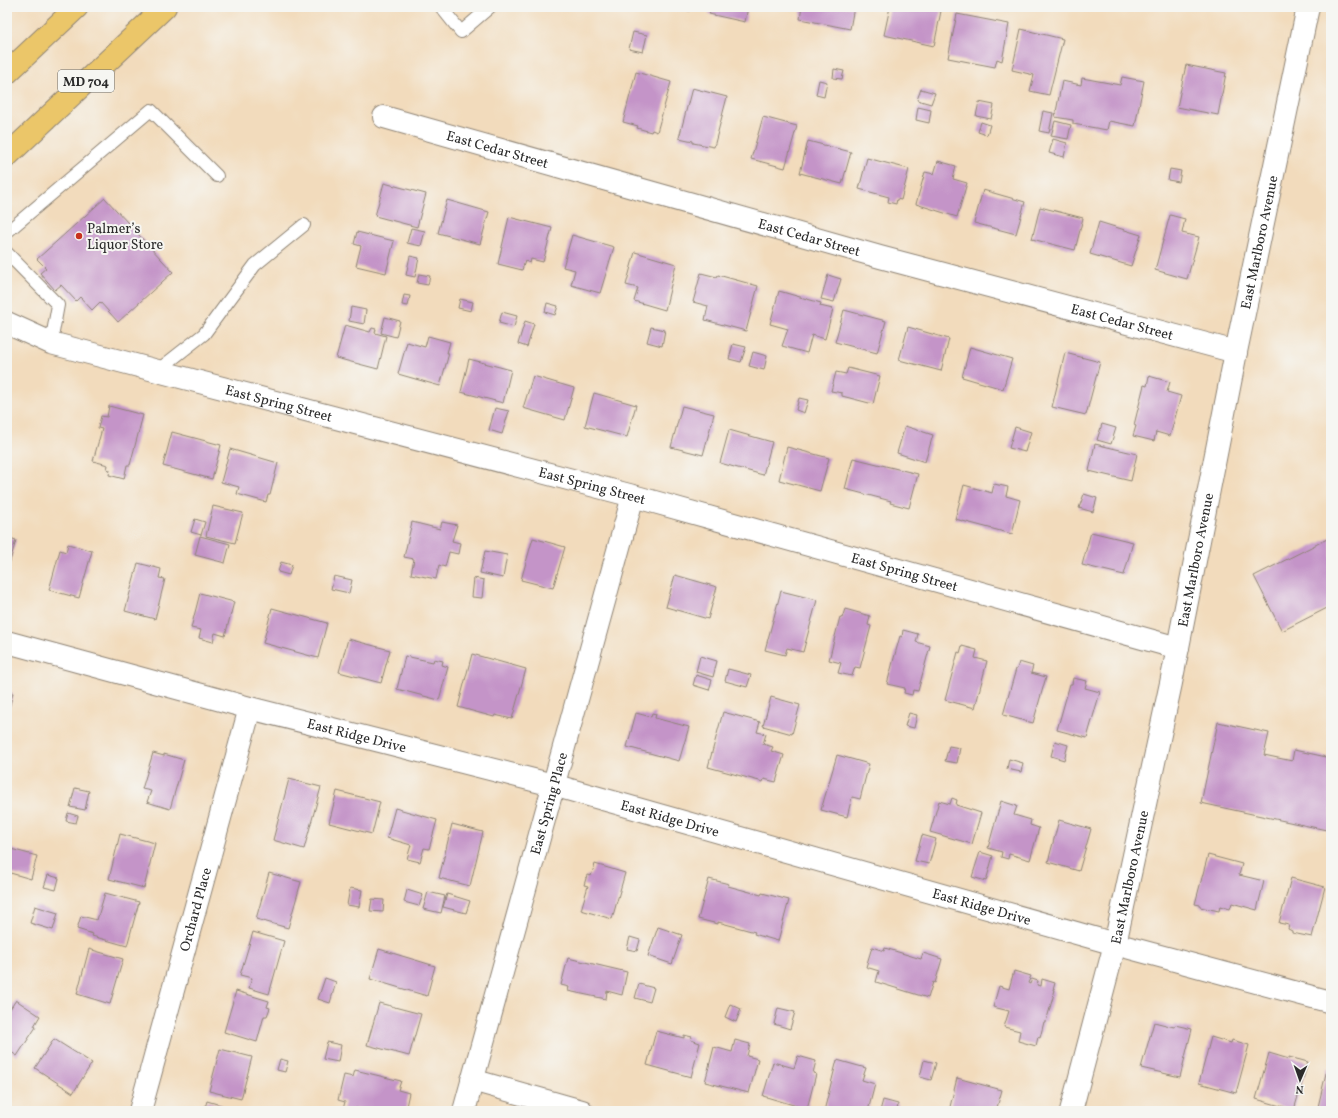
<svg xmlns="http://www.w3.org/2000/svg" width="1338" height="1118" viewBox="0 0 1338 1118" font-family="Vollkorn,serif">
<rect width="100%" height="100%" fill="#f6f6f2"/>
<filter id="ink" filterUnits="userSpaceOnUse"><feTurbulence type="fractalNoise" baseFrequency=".025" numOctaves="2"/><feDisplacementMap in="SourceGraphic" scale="8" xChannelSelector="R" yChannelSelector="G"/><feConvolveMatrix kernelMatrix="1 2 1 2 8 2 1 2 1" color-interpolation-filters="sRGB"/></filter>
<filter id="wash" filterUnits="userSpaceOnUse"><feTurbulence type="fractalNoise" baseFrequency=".012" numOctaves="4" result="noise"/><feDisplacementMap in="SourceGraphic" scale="16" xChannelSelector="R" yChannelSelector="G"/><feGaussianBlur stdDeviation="0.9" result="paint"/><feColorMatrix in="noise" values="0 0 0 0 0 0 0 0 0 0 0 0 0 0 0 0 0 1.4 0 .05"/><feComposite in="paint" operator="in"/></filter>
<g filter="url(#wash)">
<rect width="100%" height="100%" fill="#f2dbbc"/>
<g id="blocks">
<!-- building -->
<g fill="#c494c8">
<polygon points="674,7 690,7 690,11"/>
<polygon points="711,7 748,7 745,22 709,14"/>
<polygon points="802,7 854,7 850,29 800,19"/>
<polygon points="890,7 922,7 941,11 934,46 884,35"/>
<polygon points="957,14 1009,24 1002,61 997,59 995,67 948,58"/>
<polygon points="1021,29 1063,39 1049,95 1030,91 1034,75 1012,70"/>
<polygon points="633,32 647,35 643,52 629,49"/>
<polygon points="1186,65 1226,73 1218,115 1177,107"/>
<polygon points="834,69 844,71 842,79 833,78"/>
<polygon points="636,72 671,82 657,132 652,130 651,132 637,128 638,126 623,122"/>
<polygon points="1122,77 1144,81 1135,126 1109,121 1107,130 1073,124 1073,120 1055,117 1062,81 1081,85 1082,78 1120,85"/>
<polygon points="819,80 827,82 824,97 816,95"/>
<polygon points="692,88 727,97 714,147 693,143 693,141 679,138"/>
<polygon points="921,89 935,93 931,104 917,100"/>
<polygon points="979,102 994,105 991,119 976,116"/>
<polygon points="918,107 931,110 929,123 916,120"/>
<polygon points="1043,111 1053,113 1049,133 1039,131"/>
<polygon points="763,117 797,126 785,168 751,159"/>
<polygon points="1055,121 1071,125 1068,139 1051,136"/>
<polygon points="981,122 990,125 987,135 978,132"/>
<polygon points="1053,139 1067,143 1064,157 1049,153"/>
<polygon points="808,141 851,152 842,184 800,173"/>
<polygon points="867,158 909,169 901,200 897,199 896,204 888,202 889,197 859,189"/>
<polygon points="938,161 956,166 953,179 967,183 957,217 916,204 925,172 934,174"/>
<polygon points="1170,169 1181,171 1179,182 1168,180"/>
<polygon points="384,183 426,194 417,227 375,216"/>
<polygon points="983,190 1025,202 1016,234 974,223"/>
<polygon points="105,198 173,272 118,322 100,302 92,310 80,297 76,301 61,285 55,290 40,273 46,268 37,259"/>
<polygon points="447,200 489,212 480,244 438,233"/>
<polygon points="1040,207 1083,218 1075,250 1032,239"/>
<polygon points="1170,215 1185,219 1182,233 1199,237 1187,279 1155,270"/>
<polygon points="509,217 552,228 543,262 531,259 530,263 525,261 522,270 498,264"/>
<polygon points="1099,222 1141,235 1131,266 1090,254"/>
<polygon points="411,228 425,231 421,246 407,243"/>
<polygon points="357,232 394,241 386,273 356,266 361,246 354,244"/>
<polygon points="572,235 614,247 600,293 571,285 575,270 563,267"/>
<polygon points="635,252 676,264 665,310 634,301 638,288 626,285"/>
<polygon points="410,256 419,258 415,277 406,275"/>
<polygon points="701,273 717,277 718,275 758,286 746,331 705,320 708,306 693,302"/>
<polygon points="419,274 430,276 428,285 417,283"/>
<polygon points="828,275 841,279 834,302 821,299"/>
<polygon points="779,291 821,303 820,306 833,309 825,339 812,335 807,353 782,346 788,329 770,324"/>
<polygon points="404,295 410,296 408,306 402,305"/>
<polygon points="460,299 473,302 471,311 458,308"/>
<polygon points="547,303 558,306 555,315 545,312"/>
<polygon points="351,307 366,310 364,324 349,321"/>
<polygon points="844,310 886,321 877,353 835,342"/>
<polygon points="502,312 517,316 514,327 499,323"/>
<polygon points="385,317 400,321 396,337 381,333"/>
<polygon points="525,321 534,324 527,347 518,344"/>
<polygon points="345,325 370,332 372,328 376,329 375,333 386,336 378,369 336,358"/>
<polygon points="651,327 665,330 662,346 647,342"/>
<polygon points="908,327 949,339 941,371 899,360"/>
<polygon points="428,336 450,342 447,353 449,353 440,386 398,374 407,342 425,347"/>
<polygon points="733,344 746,347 741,362 729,359"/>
<polygon points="970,347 1012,359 1003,389 962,377"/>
<polygon points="753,352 767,356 764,370 749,366"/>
<polygon points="1065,353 1100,362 1086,415 1052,407"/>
<polygon points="469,359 511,370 503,403 461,392"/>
<polygon points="848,368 880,376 873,404 842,396 842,393 831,391 836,372 846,374"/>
<polygon points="533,376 574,388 565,420 523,408"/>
<polygon points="1149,376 1170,382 1167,392 1181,396 1170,436 1156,432 1154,441 1133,436 1136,426 1134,425 1144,385 1147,386"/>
<polygon points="594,393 636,405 627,437 585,426"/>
<polygon points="799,398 808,400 804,413 796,410"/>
<polygon points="109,406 143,415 130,465 127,465 124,479 109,475 110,470 107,469 108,465 93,461 102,429 98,428 101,416 107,417"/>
<polygon points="682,406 714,414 703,455 671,447"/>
<polygon points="495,408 509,411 502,434 489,430"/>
<polygon points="1102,424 1116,428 1111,444 1097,440"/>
<polygon points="905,426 933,435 925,462 897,453"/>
<polygon points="1015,427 1031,432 1025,452 1009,448"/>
<polygon points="729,430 772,442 763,475 720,463"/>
<polygon points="172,432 221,445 212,479 163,466"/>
<polygon points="1095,444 1137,454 1131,481 1089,471"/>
<polygon points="787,447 829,458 820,491 779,480"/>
<polygon points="230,449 278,463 270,495 268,495 266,502 237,494 239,487 221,482"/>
<polygon points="853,458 918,474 909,508 890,503 891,501 845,489"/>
<polygon points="994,484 1008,487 1006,496 1020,500 1012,534 955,519 964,485 992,493"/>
<polygon points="1084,494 1097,498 1093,512 1079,508"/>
<polygon points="213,506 243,513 235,543 206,536"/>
<polygon points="195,519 205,522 201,535 191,532"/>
<polygon points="412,522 440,529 442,522 457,525 452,541 460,543 458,554 449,552 445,567 439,565 436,579 411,574 414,559 404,557"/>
<polygon points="1091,532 1133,542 1124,575 1082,565"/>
<polygon points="200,536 230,544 225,563 195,555"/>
<polygon points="7,537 16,540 7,572"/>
<polygon points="1331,537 1331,606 1282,631 1254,576"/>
<polygon points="533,538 565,547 553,588 521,580"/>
<polygon points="68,544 92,551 79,598 49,590 60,550 66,552"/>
<polygon points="485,551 507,555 503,578 480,573"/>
<polygon points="281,562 292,565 289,575 278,572"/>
<polygon points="138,563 161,569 159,578 165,579 155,619 125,611"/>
<polygon points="675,575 717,587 708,619 666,607"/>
<polygon points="334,576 352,580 349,593 331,589"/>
<polygon points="474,578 484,580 482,598 472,597"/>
<polygon points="781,591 817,600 803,652 787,648 785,655 765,650"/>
<polygon points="200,593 234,602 225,636 215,633 213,642 199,638 201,630 191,628"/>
<polygon points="272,608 327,623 318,658 263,643"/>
<polygon points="845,609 870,616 868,625 871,626 860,668 855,667 852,676 838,673 841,663 829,660 840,617 842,618"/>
<polygon points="903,630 918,634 916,642 930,646 918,691 913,690 912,695 904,693 905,688 887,684 900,636 902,637"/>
<polygon points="348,639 390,650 381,683 339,672"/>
<polygon points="962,646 977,650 975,658 987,661 975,708 945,700 958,652 960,653"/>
<polygon points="472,654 526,669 512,719 495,715 494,717 458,707"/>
<polygon points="405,656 433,662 434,659 443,661 442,665 448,667 439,700 397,689"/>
<polygon points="700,656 717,661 713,677 696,672"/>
<polygon points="1019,662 1033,666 1031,673 1046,677 1033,723 1003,715 1016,669 1017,669"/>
<polygon points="728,669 751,675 747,687 725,681"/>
<polygon points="696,675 712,680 709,690 693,685"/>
<polygon points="1073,678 1087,681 1085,688 1100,692 1087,738 1057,730 1070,684 1072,684"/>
<polygon points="7,691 13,693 7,716"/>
<polygon points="771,697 800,705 792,734 763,726"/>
<polygon points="723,712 760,722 757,732 766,734 763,744 773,747 771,751 784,755 776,782 764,779 763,782 708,767"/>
<polygon points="636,713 651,717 652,713 656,714 655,718 689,727 679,761 627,747"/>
<polygon points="909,713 917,715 914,728 905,726"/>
<polygon points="1218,722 1269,733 1264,755 1292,761 1294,750 1331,758 1331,831 1201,803"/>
<polygon points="1055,741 1068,745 1064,760 1051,756"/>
<polygon points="949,746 960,748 957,763 945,761"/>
<polygon points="153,753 164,756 164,754 184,760 170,809 147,802 151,791 142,789"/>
<polygon points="837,755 869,764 860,799 852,797 847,817 821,810"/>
<polygon points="1009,759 1023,763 1021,772 1007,769"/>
<polygon points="289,779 321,787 304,849 273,840"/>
<polygon points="75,788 89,791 85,810 70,807"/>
<polygon points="337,791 380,802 372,834 329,823"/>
<polygon points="952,798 957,800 956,805 981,813 972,844 930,832 939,801 950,804"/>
<polygon points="1001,801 1017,806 1014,815 1031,820 1030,825 1039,828 1030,860 1009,854 1008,859 1001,857 1002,852 988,848"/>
<polygon points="395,808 437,820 429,849 424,848 420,862 407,859 411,845 387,838"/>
<polygon points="68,813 78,816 76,823 66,821"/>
<polygon points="1059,820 1091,829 1079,871 1048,862"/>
<polygon points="452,824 483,832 470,886 439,878"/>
<polygon points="120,834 155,843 144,888 109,879"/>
<polygon points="922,835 936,839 929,864 915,861"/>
<polygon points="7,848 37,856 31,879 7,872"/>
<polygon points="980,852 993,856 986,881 972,877"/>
<polygon points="1208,855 1242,864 1239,875 1264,881 1257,910 1232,903 1230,909 1220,906 1219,911 1200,907 1200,905 1195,904"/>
<polygon points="595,864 625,873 612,919 581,910 588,886 584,885 587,875 591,876"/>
<polygon points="269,873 301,882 288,928 256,919"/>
<polygon points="48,875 59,878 56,890 44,887"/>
<polygon points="1291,878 1325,887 1312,937 1292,933 1292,931 1288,929 1289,925 1279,923"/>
<polygon points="709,879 729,884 728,886 761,895 762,893 789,900 778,941 754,934 755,932 718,922 718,924 698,919"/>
<polygon points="350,888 362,890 359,907 347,905"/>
<polygon points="407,890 423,895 419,906 404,902"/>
<polygon points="428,892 445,896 441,913 423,909"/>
<polygon points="105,893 139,902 127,946 92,936 93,934 77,929 81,916 97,920"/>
<polygon points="447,894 470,901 466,913 443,907"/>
<polygon points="372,899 384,900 383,912 370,911"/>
<polygon points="35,906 58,913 53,930 30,923"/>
<polygon points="658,927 682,935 672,964 648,956"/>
<polygon points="253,932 284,941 269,994 249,988 252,978 240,975"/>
<polygon points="630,937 640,940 637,951 627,949"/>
<polygon points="872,947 884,951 885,948 921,959 923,953 942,959 935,983 933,982 928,998 876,982 879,971 866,967"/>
<polygon points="89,949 123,959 110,1004 77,994"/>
<polygon points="379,949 435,966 427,996 370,979"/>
<polygon points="568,958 627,972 622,995 607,991 606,999 568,991 569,987 561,985"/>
<polygon points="1014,971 1031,976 1028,983 1030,984 1032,979 1038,981 1037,985 1041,986 1042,979 1055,983 1053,990 1055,990 1046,1022 1044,1022 1040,1038 1038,1037 1036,1046 1018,1041 1020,1031 1004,1027 1009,1011 993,1007 999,986 1009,989"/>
<polygon points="325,978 336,982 330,1003 318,999"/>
<polygon points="639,984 654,988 650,1002 635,998"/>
<polygon points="236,991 269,1001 267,1007 270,1008 267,1016 264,1016 257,1042 224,1032"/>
<polygon points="16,1000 40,1016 34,1026 36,1027 17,1056 7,1049 7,1007 10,1009"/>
<polygon points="379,1003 421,1014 409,1056 367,1045"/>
<polygon points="730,1004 741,1009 736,1022 725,1017"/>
<polygon points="778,1008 795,1012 790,1029 774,1024"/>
<polygon points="1154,1022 1174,1027 1175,1025 1192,1029 1180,1077 1141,1068"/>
<polygon points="656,1031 684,1038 684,1035 692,1037 691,1040 700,1043 691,1077 647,1065"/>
<polygon points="1211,1037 1231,1043 1232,1040 1249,1045 1236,1093 1199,1083"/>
<polygon points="54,1039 92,1063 73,1093 35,1068"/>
<polygon points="735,1040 750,1044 747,1056 758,1059 749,1093 705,1082 714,1047 732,1052"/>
<polygon points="327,1042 341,1045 338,1062 323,1059"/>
<polygon points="220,1049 252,1057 241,1099 209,1091"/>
<polygon points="1269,1053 1289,1059 1289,1057 1308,1062 1294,1110 1256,1099"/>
<polygon points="798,1056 816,1061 813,1073 816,1074 807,1109 763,1096 773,1062 794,1068"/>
<polygon points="280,1059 288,1061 285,1072 277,1070"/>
<polygon points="837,1060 866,1068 862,1080 875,1084 868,1111 824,1111"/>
<polygon points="924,1060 936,1063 931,1080 920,1077"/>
<polygon points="1327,1069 1331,1070 1331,1111 1317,1111"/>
<polygon points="355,1070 401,1081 398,1090 409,1093 405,1111 394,1109 393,1111 371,1111 356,1108 355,1111 343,1109 345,1102 338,1100 344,1075 353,1077"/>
<polygon points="957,1078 1002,1090 996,1111 949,1111"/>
<polygon points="883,1100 898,1104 897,1111 880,1111"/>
<polygon points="207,1101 241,1111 204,1111"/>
</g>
</g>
</g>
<g filter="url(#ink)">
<use href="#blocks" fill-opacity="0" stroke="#8e8374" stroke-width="1"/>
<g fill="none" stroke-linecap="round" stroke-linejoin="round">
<defs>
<g id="service">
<polyline points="441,7 461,32 490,7"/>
<polyline points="7,232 151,110 217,176"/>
<polyline points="7,253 58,305 51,343"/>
<polyline points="157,371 204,334 255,265 304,225"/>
</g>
<g id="minor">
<path id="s1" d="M384 117 880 257 1236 352"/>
<path id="s2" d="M7 323 51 343 633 496 1178 648"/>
<path id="s3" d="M7 642 250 708 553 785 1115 944 1331 1002"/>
<polyline points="472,1080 582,1111"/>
<path id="s4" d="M140 1111 250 708"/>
<path id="s5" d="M464 1111 633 496"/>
<path id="s6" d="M1071 1111 1115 944 1171 683 1236 352 1308 7"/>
</g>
<g id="primary">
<polyline points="7,73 77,7"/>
<polyline points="7,156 165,7"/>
</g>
</defs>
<!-- service casing -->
<use href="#service" stroke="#8e8374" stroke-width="14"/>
<!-- minor casing -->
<use href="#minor" stroke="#8e8374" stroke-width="24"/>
<!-- primary casing -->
<use href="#primary" stroke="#8e8374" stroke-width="24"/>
<!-- service -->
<use href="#service" stroke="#fff" stroke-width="12"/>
<!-- minor -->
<use href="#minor" stroke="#fff" stroke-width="22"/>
<!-- primary -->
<use href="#primary" stroke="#ebc669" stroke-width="22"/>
</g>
</g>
<!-- markers -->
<circle fill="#c8321e" stroke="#f6f6f2" stroke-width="1.5" cx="79" cy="236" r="4"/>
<g text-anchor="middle" stroke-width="4" stroke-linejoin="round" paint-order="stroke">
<!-- shield labels -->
<rect fill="#f6f6f2" stroke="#686867" stroke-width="1" x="58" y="70" width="56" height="22" rx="3"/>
<g font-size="13" font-weight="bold" fill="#2b2b2b">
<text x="86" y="86">MD 704</text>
</g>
<!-- street labels -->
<g font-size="14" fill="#2b2b2b" stroke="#f6f6f2">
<text dy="5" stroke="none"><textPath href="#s1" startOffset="118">East Cedar Street</textPath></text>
<text dy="5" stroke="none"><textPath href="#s1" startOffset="442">East Cedar Street</textPath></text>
<text dy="5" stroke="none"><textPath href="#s6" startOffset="889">East Marlboro Avenue</textPath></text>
<text dy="5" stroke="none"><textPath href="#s1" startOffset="766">East Cedar Street</textPath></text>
<text dy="5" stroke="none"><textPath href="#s2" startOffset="284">East Spring Street</textPath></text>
<text dy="5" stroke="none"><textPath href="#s2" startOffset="608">East Spring Street</textPath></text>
<text dy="5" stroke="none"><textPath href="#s6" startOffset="565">East Marlboro Avenue</textPath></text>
<text dy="5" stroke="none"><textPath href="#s2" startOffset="932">East Spring Street</textPath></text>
<text dy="5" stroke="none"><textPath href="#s3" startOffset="362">East Ridge Drive</textPath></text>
<text dy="5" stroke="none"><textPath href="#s5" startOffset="319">East Spring Place</textPath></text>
<text dy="5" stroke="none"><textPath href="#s3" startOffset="686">East Ridge Drive</textPath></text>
<text dy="5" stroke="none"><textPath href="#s6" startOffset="241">East Marlboro Avenue</textPath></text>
<text dy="5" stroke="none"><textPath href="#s3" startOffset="1010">East Ridge Drive</textPath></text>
<text dy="5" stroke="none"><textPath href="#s4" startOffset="209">Orchard Place</textPath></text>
</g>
<!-- poi labels -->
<g font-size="14" fill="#2b2b2b" stroke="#f6f6f2" text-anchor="start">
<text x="87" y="233">Palmer’s<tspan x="87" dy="16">Liquor Store</tspan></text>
</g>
</g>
<!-- margin -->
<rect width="1338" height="1118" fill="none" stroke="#f6f6f2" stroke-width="24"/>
<!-- north arrow -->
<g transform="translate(1300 1080) rotate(182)" stroke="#f6f6f2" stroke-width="3" paint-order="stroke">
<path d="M0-3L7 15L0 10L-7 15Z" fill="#2b2b2b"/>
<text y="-6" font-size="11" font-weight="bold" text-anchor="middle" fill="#2b2b2b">N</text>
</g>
</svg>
